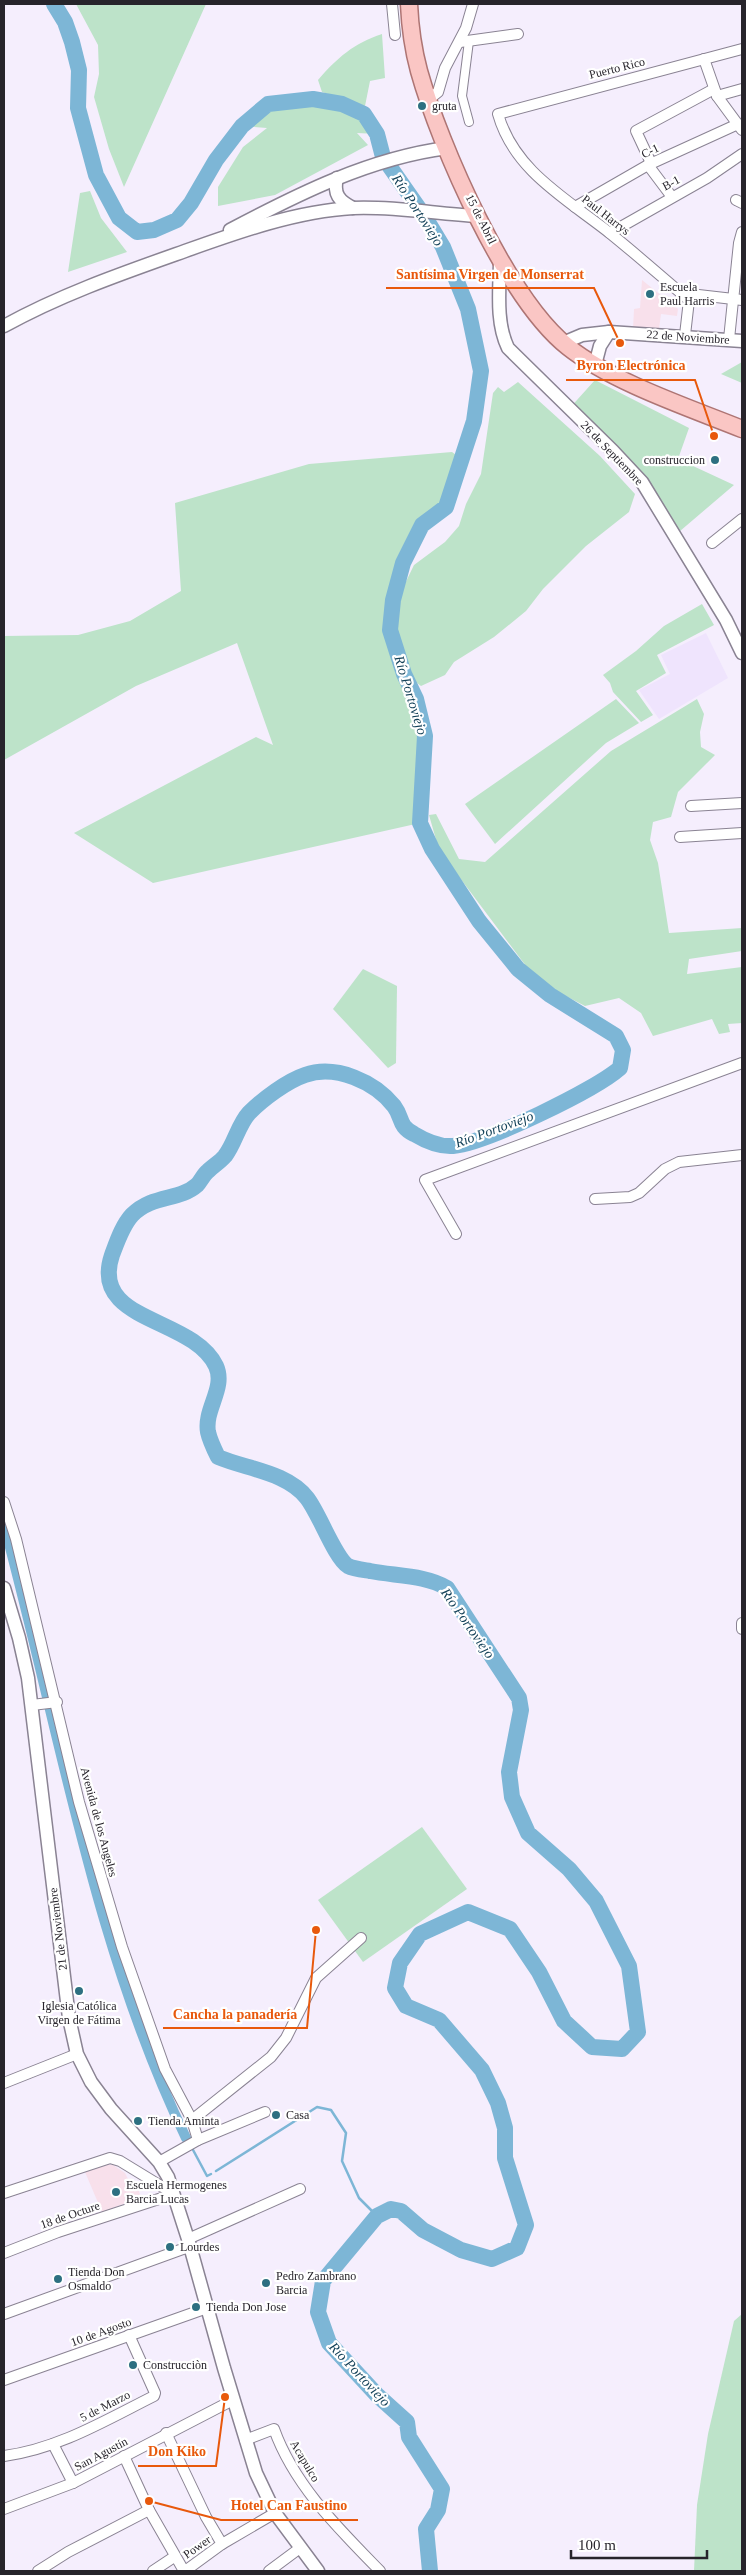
<svg xmlns="http://www.w3.org/2000/svg" width="746" height="2575" viewBox="0 0 746 2575" font-family="Georgia,serif">
<rect width="100%" height="100%" fill="#f5eefd"/>
<!-- built -->
<polygon fill="#efe4fd" points="706,633 728,678 659,719 639,690 670,674 661,655"/>
<!-- education -->
<g fill="#f8e0eb">
<polygon points="642,280 678,309 677,316 661,314 659,329 633,329 634,309 640,308"/>
<polygon points="106,2165 113,2165 125,2173 132,2187 137,2186 141,2197 102,2212 85,2172"/>
</g>
<!-- green -->
<g fill="#bde3c9">
<polygon points="76,4 206,4 124,187 109,149 94,97 99,74 98,45"/>
<path d="M382 34 385 78 370 81 365 106 322 92 318 80C337 58 354 43 382 34Z"/>
<polygon points="313,99 342,104 364,114 377,134 357,133 368,145 275,195 218,206 218,187 243,147 267,128 242,126 268,104"/>
<polygon points="90,191 101,218 127,252 68,272 80,193"/>
<polygon points="742,362 742,383 721,374"/>
<polygon points="595,380 689,428 678,459 734,485 673,537 634,477 568,410"/>
<polygon points="518,382 600,456 635,494 629,512 586,546 543,589 526,611 494,637 454,662 445,675 421,686 413,680 396,633 399,596 414,565 445,542 459,526 466,504 481,474 493,393 498,387 504,392"/>
<polygon points="452,452 463,460 446,507 422,525 406,557 393,600 390,630 421,718 423,774 420,823 153,883 74,833 256,737 273,745 237,643 136,686 4,760 4,636 78,635 130,621 181,591 175,503 309,464"/>
<polygon points="702,604 714,625 657,655 666,673 636,691 653,715 641,722 613,692 610,683 603,675 636,651 664,626"/>
<polygon points="616,699 639,723 606,743 495,844 465,804"/>
<polygon points="697,699 704,714 700,732 701,747 715,755 678,792 671,817 653,822 650,840 658,863 669,933 742,928 742,951 689,959 687,974 742,967 742,1023 728,1024 730,1032 719,1034 712,1019 653,1036 641,1013 619,998 585,1006 560,993 529,970 439,850 429,815 436,814 459,859 485,862 611,751"/>
<polygon points="363,969 397,986 396,1063 388,1068 333,1009"/>
<polygon points="422,1827 467,1889 363,1962 318,1900"/>
<polygon points="742,2314 742,2571 694,2571 697,2505 708,2434 734,2321"/>
</g>
<g fill="none" stroke-linecap="round" stroke-linejoin="round">
<!-- stream -->
<g stroke="#7db6d6" stroke-width="2.5">
<polyline points="192,2148 207,2176 211,2174"/>
<polyline points="216,2171 317,2107 331,2110 346,2133 342,2161 359,2198 377,2216"/>
</g>
<!-- canal -->
<path stroke="#7db6d6" stroke-width="10" d="M4 1525C60 1731 93 1945 186 2138"/>
<!-- river -->
<path stroke="#7db6d6" stroke-width="16" d="M54 4 65 22 72 42 79 70 78 108 96 175 119 218 137 232 154 230 177 220 191 203 216 160 242 126 268 104 313 99 342 104 364 114 377 134 383 157 425 217 443 247 468 309 481 371 474 421 446 507 422 525 403 563 393 600 390 630 404 674 416 699 425 736 420 823 432 849 479 921 518 969 550 995 616 1036 623 1050 620 1068C595 1090 486 1143 453 1146 440 1147 424 1140 414 1134 398 1126 403 1118 394 1106 375 1082 336 1064 305 1075 287 1081 263 1099 249 1113 238 1125 235 1143 225 1156 220 1162 213 1166 208 1171 203 1175 201 1181 197 1185 179 1201 153 1194 132 1215 122 1226 117 1242 112 1255 89 1323 192 1316 216 1366 226 1388 204 1409 208 1432 210 1441 214 1449 218 1457 246 1469 287 1472 307 1498 319 1513 335 1558 348 1566 354 1569 364 1570 370 1571 395 1576 426 1575 447 1588L519 1698 521 1710 509 1772 512 1797 528 1833 569 1869 596 1901 629 1966 638 2032 622 2049 592 2047 564 2021 539 1972 510 1929 468 1912 420 1934 400 1963 395 1988 406 2006 439 2020 482 2070 498 2103 505 2128V2158L526 2225 517 2248 492 2259 461 2250 423 2230 401 2211 391 2209 377 2216 323 2281 318 2312 329 2343 377 2395 407 2422 409 2437 442 2489 438 2510 426 2529 430 2571"/>
<defs>
<polyline id="pedestrian" points="469,41 462,96 469,122"/>
<g id="minor">
<polyline points="392,4 395,35"/>
<polyline points="460,42 518,34"/>
<polyline points="704,59 717,96 742,130"/>
<polyline points="717,96 742,89"/>
<polyline points="428,100 438,92 445,68 466,28 473,4"/>
<polyline points="651,163 636,131 714,89"/>
<polyline points="648,165 672,197"/>
<polyline points="736,200 742,203"/>
<polyline points="575,207 648,165 738,124"/>
<polyline points="610,233 707,178 742,154"/>
<polyline points="681,293 742,300"/>
<path d="M685 335 689 300C663 278 637 255 611 234 567 199 514 171 498 114L742 49"/>
<polyline points="729,339 739,243 742,232"/>
<polyline points="712,543 742,519"/>
<polyline points="691,806 742,803"/>
<polyline points="680,837 742,833"/>
<polyline points="595,1199 630,1197 639,1193 665,1169 679,1162 742,1155"/>
<polyline points="456,1234 425,1180 742,1063"/>
<polyline points="4,1502 16,1539 79,1802 122,1947 165,2069 192,2120 198,2140"/>
<polyline points="742,1623 742,1629"/>
<polyline points="32,1705 57,1702"/>
<polyline points="4,2083 77,2054"/>
<polyline points="192,2120 271,2057 286,2038 316,1978 361,1938"/>
<polyline points="159,2162 198,2140 265,2112"/>
<polyline points="4,2193 110,2158 120,2161 174,2194"/>
<polyline points="188,2239 300,2189"/>
<polyline points="4,2253 58,2232 174,2194"/>
<polyline points="4,2314 191,2246"/>
<polyline points="4,2380 207,2308"/>
<polyline points="166,2433 206,2517 222,2544"/>
<path d="M245 2440 274 2429C294 2485 338 2528 380 2571"/>
<polyline points="53,2444 73,2483"/>
<path d="M4 2456C58 2449 106 2420 154 2396L155 2393 129 2335"/>
<polyline points="124,2456 149,2510 184,2571"/>
<polyline points="4,2509 73,2483 233,2400"/>
<polyline points="38,2571 68,2552 149,2510"/>
<polyline points="153,2571 174,2557"/>
<polyline points="185,2571 222,2544 275,2513"/>
<polyline points="269,2571 300,2548"/>
</g>
<g id="tertiary">
<path d="M337 178C333 194 339 201 353 208"/>
<path d="M230 230C298 194 370 158 447 148"/>
<path d="M500 258C500 287 495 321 508 348L613 451 642 482 726 620 742 653"/>
<path d="M4 326C62 294 123 273 185 251 238 232 297 211 353 208 394 206 437 214 478 216"/>
<polyline points="563,343 582,335 609,332"/>
<polyline points="595,365 600,346 609,332 742,341"/>
<polyline points="4,1588 19,1638 28,1678 69,2018 77,2054 91,2082 111,2109 159,2162 168,2177 188,2239 224,2368 256,2473 275,2513 318,2571"/>
</g>
<path id="primary" d="M409 4C410 26 413 49 419 71 440 146 507 299 568 347 612 382 690 408 742 429"/>
</defs>
<!-- pedestrian casing -->
<use href="#pedestrian" stroke="#8a8393" stroke-width="10"/>
<!-- minor casing -->
<use href="#minor" stroke="#8a8393" stroke-width="12"/>
<!-- tertiary casing -->
<use href="#tertiary" stroke="#8a8393" stroke-width="15"/>
<!-- primary casing -->
<use href="#primary" stroke="#ae7574" stroke-width="19"/>
<!-- pedestrian -->
<use href="#pedestrian" stroke="#fff" stroke-width="8"/>
<!-- minor -->
<use href="#minor" stroke="#fff" stroke-width="10"/>
<!-- tertiary -->
<use href="#tertiary" stroke="#fff" stroke-width="12"/>
<!-- primary -->
<use href="#primary" stroke="#fac6c4" stroke-width="16"/>
</g>
<!-- markers -->
<g fill="#2d7081" stroke="#fff" stroke-width="2">
<circle cx="422" cy="106" r="5"/>
<circle cx="650" cy="294" r="5"/>
<circle cx="715" cy="460" r="5"/>
<circle cx="79" cy="1991" r="5"/>
<circle cx="276" cy="2115" r="5"/>
<circle cx="138" cy="2121" r="5"/>
<circle cx="116" cy="2192" r="5"/>
<circle cx="170" cy="2247" r="5"/>
<circle cx="58" cy="2279" r="5"/>
<circle cx="266" cy="2283" r="5"/>
<circle cx="196" cy="2307" r="5"/>
<circle cx="133" cy="2365" r="5"/>
</g>
<g text-anchor="middle" stroke-width="4.5" stroke-linejoin="round" paint-order="stroke">
<!-- street labels -->
<g font-size="12" fill="#27242b" stroke="#fff">
<text transform="translate(617 68) rotate(-14)" y="4">Puerto Rico</text>
<text transform="translate(650 151) rotate(-26)" y="4">C-1</text>
<text transform="translate(671 183) rotate(-28)" y="4">B-1</text>
<text transform="translate(606 215) rotate(38)" y="4">Paul Harrys</text>
<text transform="translate(481 219) rotate(63)" y="4">15 de Abril</text>
<text transform="translate(688 337) rotate(4)" y="4">22 de Noviembre</text>
<text transform="translate(612 453) rotate(46)" y="4">26 de Septiembre</text>
<text transform="translate(99 1822) rotate(75)" y="4">Avenida de los Angeles</text>
<text transform="translate(58 1929) rotate(-97)" y="4">21 de Noviembre</text>
<text transform="translate(70 2215) rotate(-19)" y="4">18 de Octure</text>
<text transform="translate(101 2332) rotate(-20)" y="4">10 de Agosto</text>
<text transform="translate(105 2406) rotate(-27)" y="4">5 de Marzo</text>
<text transform="translate(101 2454) rotate(-28)" y="4">San Agustín</text>
<text transform="translate(305 2461) rotate(59)" y="4">Acapulco</text>
<text transform="translate(197 2547) rotate(-35)" y="4">Power</text>
</g>
<!-- poi labels -->
<g font-size="12" fill="#27242b" stroke="#fff" text-anchor="start">
<text x="432" y="110">gruta</text>
<text x="660" y="291">Escuela<tspan x="660" dy="14">Paul Harris</tspan></text>
<text x="705" y="464" text-anchor="end">construccion</text>
<text x="79" y="2010" text-anchor="middle">Iglesia Católica<tspan x="79" dy="14">Virgen de Fátima</tspan></text>
<text x="286" y="2119">Casa</text>
<text x="148" y="2125">Tienda Aminta</text>
<text x="126" y="2189">Escuela Hermogenes<tspan x="126" dy="14">Barcia Lucas</tspan></text>
<text x="180" y="2251">Lourdes</text>
<text x="68" y="2276">Tienda Don<tspan x="68" dy="14">Osmaldo</tspan></text>
<text x="276" y="2280">Pedro Zambrano<tspan x="276" dy="14">Barcia</tspan></text>
<text x="206" y="2311">Tienda Don Jose</text>
<text x="143" y="2369">Construcciòn</text>
</g>
<!-- water labels -->
<g font-size="14" font-style="italic" fill="#144259" stroke="#fff">
<text transform="translate(418 210) rotate(57)" y="5">Río Portoviejo</text>
<text transform="translate(411 695) rotate(73)" y="5">Río Portoviejo</text>
<text transform="translate(494 1129) rotate(-20)" y="5">Río Portoviejo</text>
<text transform="translate(468 1623) rotate(55)" y="5">Río Portoviejo</text>
<text transform="translate(360 2374) rotate(47)" y="5">Río Portoviejo</text>
</g>
</g>
<!-- callouts -->
<path fill="none" stroke="#e8590c" stroke-width="2" d="M620 343L594 288H386M714 436L695 380H566M316 1930L307 2028H163M225 2397L216 2466H138M149 2501L221 2520H358"/>
<g fill="#e8590c" stroke="#fff" stroke-width="2">
<circle cx="620" cy="343" r="5"/>
<circle cx="714" cy="436" r="5"/>
<circle cx="316" cy="1930" r="5"/>
<circle cx="225" cy="2397" r="5"/>
<circle cx="149" cy="2501" r="5"/>
</g>
<g font-size="14" text-anchor="middle" font-weight="bold" fill="#e8590c" stroke="#fff" stroke-width="4.5" stroke-linejoin="round" paint-order="stroke">
<text x="490" y="279">Santísima Virgen de Monserrat</text>
<text x="631" y="370">Byron Electrónica</text>
<text x="235" y="2019">Cancha la panadería</text>
<text x="177" y="2456">Don Kiko</text>
<text x="289" y="2510">Hotel Can Faustino</text>
</g>
<!-- border -->
<rect width="746" height="2575" fill="none" stroke="#27242b" stroke-width="10"/>
<!-- scale -->
<path d="M571 2550v8h136v-8" fill="none" stroke="#27242b" stroke-width="2.5"/>
<text x="578" y="2550" font-size="15" fill="#27242b" stroke="#ffffff" stroke-width="4" paint-order="stroke">100 m</text>
</svg>
